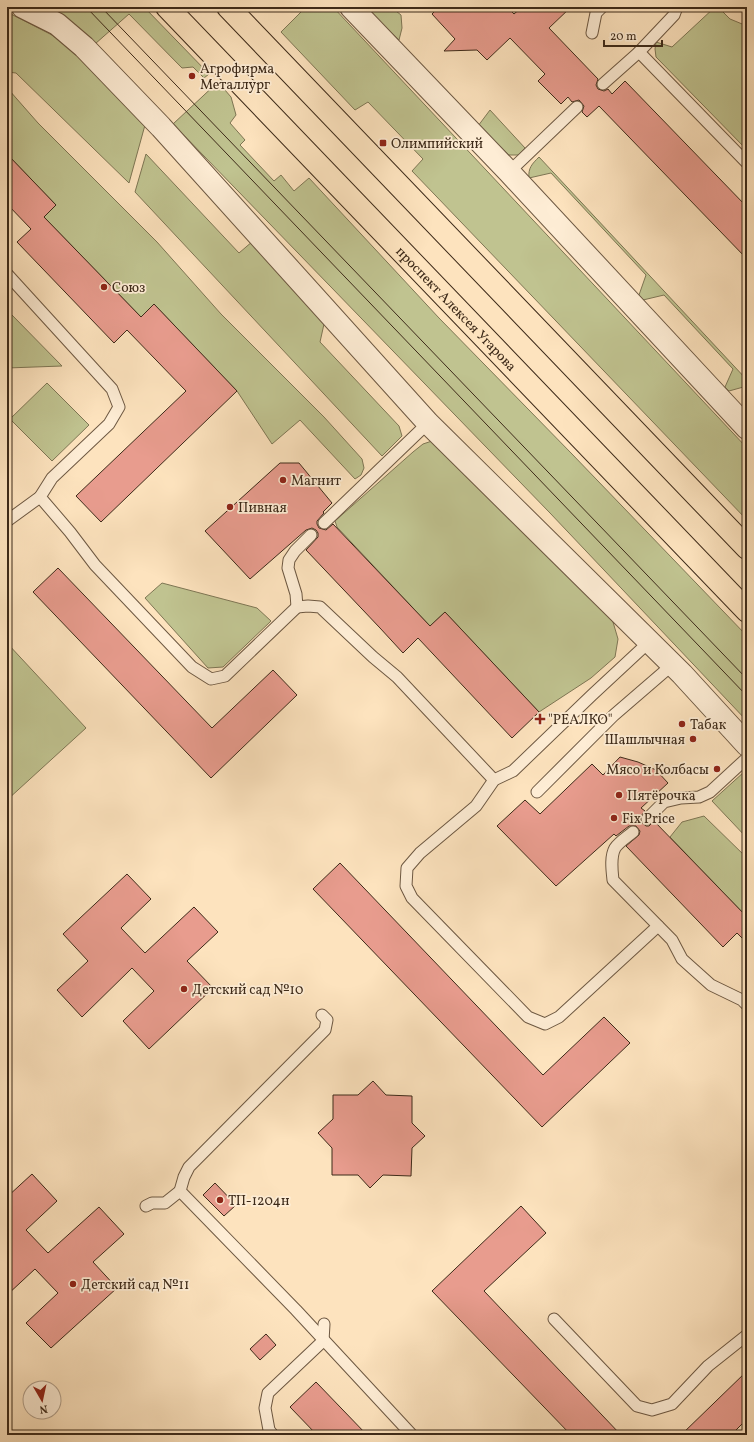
<svg xmlns="http://www.w3.org/2000/svg" width="754" height="1442" viewBox="0 0 754 1442" font-family="Vollkorn,serif">
<rect width="100%" height="100%" fill="#fde3be"/>
<filter id="stains"><feTurbulence type="fractalNoise" baseFrequency=".005" numOctaves="4"/><feColorMatrix values="0 0 0 0 .2 0 0 0 0 .09 0 0 0 0 .02 0 0 0 .5 -.17"/></filter>
<radialGradient id="worn" r=".72"><stop offset=".6" stop-color="#630" stop-opacity="0"/><stop offset="1" stop-color="#630" stop-opacity=".3"/></radialGradient>
<!-- green -->
<g fill="#c0c390" stroke="#7e7654">
<polygon points="46,7 144,7 209,74 204,78 193,67 182,68 129,14 95,44"/>
<polygon points="306,7 333,7 747,448 747,520 412,171 423,159 368,102 355,110 281,32"/>
<polygon points="372,7 391,7 401,15 402,28 399,40 369,11"/>
<polygon points="715,7 718,7 730,19 747,26 747,150 656,57 655,49 656,42 672,47"/>
<polygon points="7,12 52,35 79,54 145,125 129,183 16,73 7,72"/>
<polygon points="218,82 231,97 236,115 230,123 245,140 240,145 274,181 281,175 294,191 309,178 439,318 572,454 747,636 747,721 550,513 173,124"/>
<polygon points="7,89 9,90 38,123 157,242 221,314 324,417 362,459 364,468 361,475 355,479 300,420 272,444 237,391 154,304 141,317 44,217 56,205 7,154"/>
<polygon points="490,110 525,148 519,155 509,155 478,126"/>
<polygon points="146,154 239,253 253,241 326,315 320,342 399,426 402,436 382,456 135,192"/>
<path d="M539 157 747 380V386L729 391 725 387 733 369 664 295 643 300 639 295 646 275 551 173 529 178C528 168 532 164 539 157Z"/>
<polygon points="11,314 62,366 7,368 7,317"/>
<polygon points="47,383 89,425 52,461 10,419"/>
<polygon points="432,441 442,444 613,622 618,639 615,657 591,678 539,712 445,612 430,626 337,527 335,521 413,452 423,444"/>
<polygon points="162,583 257,608 271,621 223,667 208,668 145,598"/>
<polygon points="7,643 86,728 7,800"/>
<polygon points="744,772 747,772 747,838 712,801"/>
<polygon points="704,816 747,858 747,917 670,837 682,822"/>
</g>
<!-- building -->
<g fill="#e89c8e" stroke="#3d2a19">
<polygon points="439,7 507,7 514,14 522,7 571,7 549,28 598,79 596,85 598,89 604,91 608,89 612,94 625,81 747,207 747,259 599,106 587,117 582,112 584,106 579,100 572,102 568,97 561,104 538,81 545,74 510,38 487,60 477,50 444,51 455,39 432,14"/>
<polygon points="7,154 56,205 44,217 141,317 154,304 237,391 101,522 76,496 186,391 127,330 114,343 17,242 31,229 7,204"/>
<polygon points="280,463 299,463 332,503 323,512 324,513 317,521 317,524 319,528 326,530 333,524 430,626 445,612 539,712 512,738 418,638 403,653 380,628 306,550 318,537 318,533 316,530 312,528 306,530 250,579 205,531"/>
<polygon points="58,568 212,728 273,670 297,695 211,778 33,592"/>
<polygon points="620,757 638,762 656,770 668,783 641,808 645,811 640,817 640,821 646,826 649,826 654,821 747,917 747,943 737,933 723,947 626,846 639,835 640,831 636,826 629,826 616,836 614,834 556,886 497,826 525,800 540,814 592,764 603,775"/>
<polygon points="340,863 543,1075 604,1017 630,1043 542,1127 313,889"/>
<polygon points="127,874 151,899 121,928 145,953 194,907 218,932 187,961 213,988 149,1049 123,1021 154,991 132,968 82,1017 57,990 88,961 63,934"/>
<polygon points="373,1081 386,1095 412,1096 412,1123 425,1136 412,1148 411,1176 383,1175 370,1188 358,1175 332,1175 332,1148 318,1133 333,1119 333,1095 358,1095"/>
<polygon points="32,1174 57,1201 26,1230 48,1253 99,1207 124,1234 93,1262 117,1288 51,1348 26,1323 58,1293 35,1269 7,1295 7,1197"/>
<polygon points="215,1183 236,1205 224,1216 203,1195"/>
<polygon points="521,1206 546,1233 484,1291 621,1435 571,1435 432,1291"/>
<polygon points="266,1334 276,1345 260,1360 250,1349"/>
<polygon points="747,1371 747,1419 731,1435 681,1435"/>
<polygon points="316,1382 367,1435 317,1435 290,1407"/>
</g>
<g fill="none" stroke-linecap="round" stroke-linejoin="round">
<defs>
<g id="lane">
<polyline points="677,7 674,15 639,52 747,163"/>
<polyline points="592,33 596,13 602,7"/>
<polyline points="603,84 639,52"/>
<polyline points="509,172 577,107"/>
<polyline points="7,274 112,389 119,407 109,424 52,478 40,497 70,532 95,565 192,667 211,679 225,676 297,607"/>
<polyline points="7,521 40,497"/>
<polyline points="324,523 428,423"/>
<polyline points="311,535 295,551 289,560 288,568 296,594 297,607 308,606 320,607 373,657 397,677 494,780"/>
<polyline points="649,642 592,695 513,771 494,780 476,806 420,853 407,868 406,886 412,898 528,1017 545,1024 559,1017 658,926"/>
<polyline points="537,792 614,715 672,665"/>
<polyline points="647,819 664,802 681,798 699,797 710,792 747,758"/>
<path d="M633 832C627 837 619 842 615 848 610 857 612 870 613 880L672 940 682 959 711 985 742 1000 747 1005"/>
<polyline points="180,1191 184,1177 189,1167 325,1030 327,1020 322,1015"/>
<polyline points="146,1206 152,1203 165,1203 180,1191 296,1310 412,1435"/>
<polyline points="554,1319 637,1406 652,1410 672,1404 708,1366 747,1335"/>
<polyline points="273,1435 269,1430 265,1408 268,1393 323,1341 324,1324"/>
</g>
<g id="street">
<polyline points="23,7 57,24 84,47 161,127 428,423 682,674 747,745"/>
<polyline points="351,7 509,172 747,428"/>
</g>
<g id="primary">
<path id="s1" d="M167 7 747 611"/>
<polyline points="228,7 747,548"/>
</g>
</defs>
<!-- lane casing -->
<use href="#lane" stroke="#6d5842" stroke-width="13"/>
<!-- street casing -->
<use href="#street" stroke="#6d5842" stroke-width="24"/>
<!-- primary casing -->
<use href="#primary" stroke="#3d2a19" stroke-width="24"/>
<!-- lane -->
<use href="#lane" stroke="#feedd5" stroke-width="11"/>
<!-- street -->
<use href="#street" stroke="#feedd5" stroke-width="22"/>
<!-- primary -->
<use href="#primary" stroke="#fde3be" stroke-width="22"/>
<!-- tram -->
<g stroke="#3d2a19" stroke-width="1">
<polyline points="86,7 747,696"/>
<polyline points="101,7 747,679"/>
</g>
</g>
<!-- markers -->
<g fill="#8f2418" stroke="#feedd5" stroke-width="1.5">
<circle cx="192" cy="76" r="4"/>
<rect x="379" y="139" width="8" height="8" rx="2"/>
<circle cx="104" cy="287" r="4"/>
<circle cx="283" cy="480" r="4"/>
<circle cx="230" cy="507" r="4"/>
<path d="M538 713h4v4h4v4h-4v4h-4v-4h-4v-4h4z"/>
<circle cx="682" cy="724" r="4"/>
<circle cx="693" cy="739" r="4"/>
<circle cx="717" cy="769" r="4"/>
<circle cx="619" cy="795" r="4"/>
<circle cx="614" cy="818" r="4"/>
<circle cx="184" cy="989" r="4"/>
<circle cx="220" cy="1200" r="4"/>
<circle cx="73" cy="1284" r="4"/>
</g>
<g text-anchor="middle" stroke-width="3.5" stroke-linejoin="round" paint-order="stroke">
<!-- poi labels -->
<g font-size="14" fill="#3d2a19" stroke="#feedd5" text-anchor="start">
<text x="200" y="73">Агрофирма<tspan x="200" dy="16">Металлург</tspan></text>
<text x="391" y="148">Олимпийский</text>
<text x="112" y="292">Союз</text>
<text x="291" y="485">Магнит</text>
<text x="238" y="512">Пивная</text>
<text x="548" y="724">"РЕАЛКО"</text>
<text x="690" y="729">Табак</text>
<text x="685" y="744" text-anchor="end">Шашлычная</text>
<text x="709" y="774" text-anchor="end">Мясо и Колбасы</text>
<text x="627" y="800">Пятёрочка</text>
<text x="622" y="823">Fix Price</text>
<text x="192" y="994">Детский сад №10</text>
<text x="228" y="1205">ТП-1204н</text>
<text x="81" y="1289">Детский сад №11</text>
</g>
<!-- street labels -->
<g font-size="14" fill="#3d2a19" stroke="#feedd5">
<text dy="5" stroke="none"><textPath href="#s1" startOffset="418">проспект Алексея Угарова</textPath></text>
</g>
</g>
<!-- margin -->
<rect width="754" height="1442" fill="none" stroke="#fde3be" stroke-width="24"/>
<rect x="8" y="8" width="738" height="1426" fill="none" stroke="#3d2a19" stroke-width="2"/>
<rect x="12" y="12" width="730" height="1418" fill="none" stroke="#3d2a19"/>
<!-- north arrow -->
<g transform="translate(42 1400) rotate(171)"><circle r="19" fill="#feedd5" stroke="#b19f8a"/>
<path d="M0-3L7 15L0 10L-7 15Z" fill="#8f2418"/>
<text y="-6" font-size="11" font-weight="bold" text-anchor="middle" fill="#3d2a19">N</text>
</g>
<!-- scale -->
<path d="M604 40v6h58v-6" fill="none" stroke="#3d2a19" stroke-width="2"/>
<text x="610" y="40" font-size="12" fill="#3d2a19" stroke="#feedd5" stroke-width="3" paint-order="stroke">20 m</text>
<rect width="100%" height="100%" filter="url(#stains)"/>
<rect width="100%" height="100%" fill="url(#worn)"/>
</svg>
